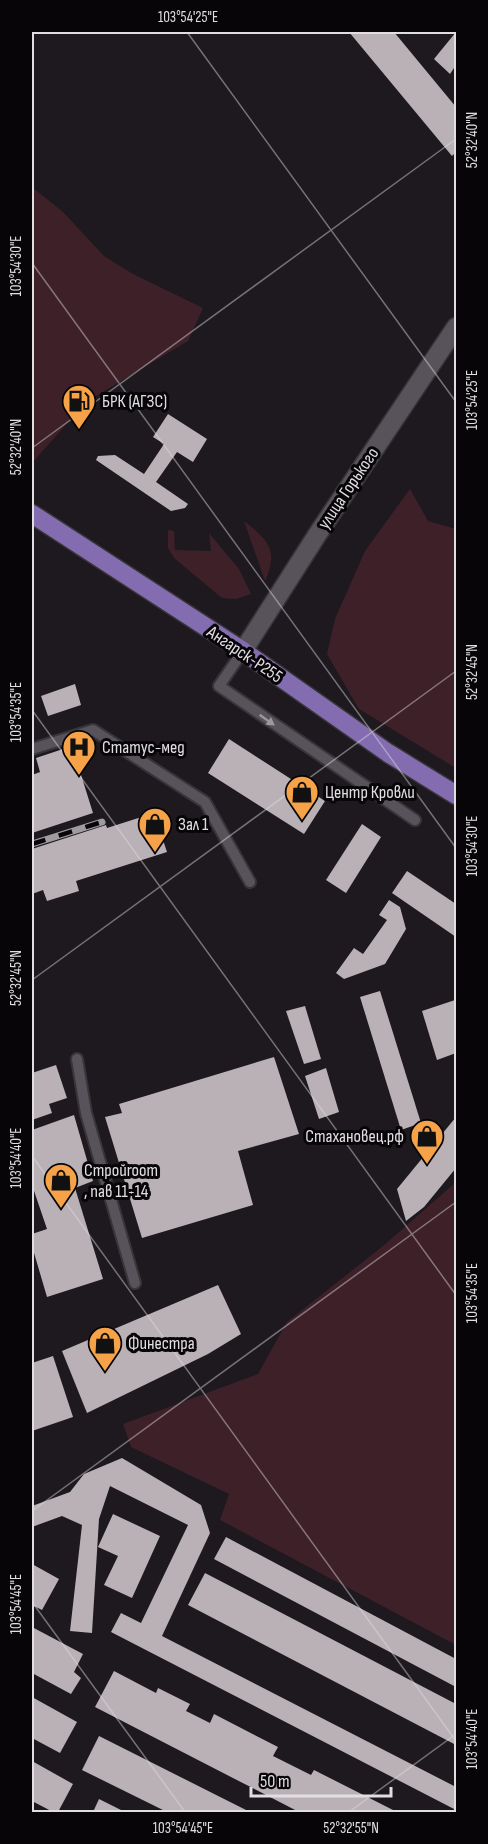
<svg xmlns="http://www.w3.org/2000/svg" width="488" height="1844" viewBox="0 0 488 1844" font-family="'Sofia Sans Condensed',sans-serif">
<rect width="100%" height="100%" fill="#1d191f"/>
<!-- green -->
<g fill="#3e2029">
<polygon points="32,187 63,212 104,256 133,274 203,308 188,341 86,402 32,463"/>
<polygon points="410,489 428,521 456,529 456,768 359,709 327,654 335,619 365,551"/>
<path d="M244 521C268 540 279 550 265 581Z"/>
<polygon points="168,530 174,531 175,550 211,551 209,533 239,569 251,594 236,599 222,598 174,558 168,548"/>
<polygon points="456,1182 456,1645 220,1520 229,1494 131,1447 123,1424 258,1374 287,1322 383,1246"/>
</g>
<!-- building -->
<g fill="#bab1b7">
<polygon points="349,32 394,32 456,107 456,152 452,156"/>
<polygon points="456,32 456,65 450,74 434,59"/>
<polygon points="168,414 207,439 193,462 177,452 156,482 188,504 185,508 171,511 96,460 98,456 115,455 144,474 164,444 153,437"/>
<polygon points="75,684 81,705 48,716 41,696"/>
<polygon points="229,739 325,801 304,834 208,773"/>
<polygon points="72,746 93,813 32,833 32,775 40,772 36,758"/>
<polygon points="154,813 167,852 76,881 79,891 47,901 43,890 32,894 32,849 106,825 107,828"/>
<polygon points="362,824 381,837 346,893 326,880"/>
<polygon points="407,871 456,904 456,937 392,893"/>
<polygon points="389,900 400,907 406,929 385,964 344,979 336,973 354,948 363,954 387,920 379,915"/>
<polygon points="380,991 421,1123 401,1130 360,997"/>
<polygon points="455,1000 456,1001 456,1053 437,1060 422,1011"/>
<polygon points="305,1006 321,1059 304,1064 286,1011"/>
<polygon points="274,1057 299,1134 238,1151 253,1205 142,1238 105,1117 122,1113 119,1104"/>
<polygon points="56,1065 67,1098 49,1104 52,1113 32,1120 32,1073"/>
<polygon points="326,1068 339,1112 319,1119 305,1076"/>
<polygon points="74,1115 93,1181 75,1188 103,1279 47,1297 32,1246 32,1234 47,1229 32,1185 32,1130"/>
<polygon points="456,1117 456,1168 424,1207 406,1221 397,1189"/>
<polygon points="218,1285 241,1334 208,1354 87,1413 62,1351"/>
<polygon points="53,1356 73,1417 32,1431 32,1363"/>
<polygon points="122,1458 201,1505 210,1533 162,1636 456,1787 456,1810 111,1632 121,1613 141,1623 188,1525 110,1486 99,1519 92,1633 70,1631 82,1525 62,1516 32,1527 32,1506 70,1492 84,1474"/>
<polygon points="113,1514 160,1536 132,1598 104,1585 118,1556 98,1547"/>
<polygon points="226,1537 456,1659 456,1687 214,1559"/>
<polygon points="32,1564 59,1579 42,1610 32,1605"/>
<polygon points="205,1573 456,1704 456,1745 188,1605"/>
<polygon points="32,1627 83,1654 74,1672 81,1678 71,1694 32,1673"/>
<polygon points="114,1671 156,1693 158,1688 190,1704 186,1711 210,1723 214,1714 278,1747 273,1756 311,1775 314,1770 397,1812 299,1812 95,1707"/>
<polygon points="32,1697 77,1722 60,1753 32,1738"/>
<polygon points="99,1736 250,1812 167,1812 82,1770"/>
<polygon points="32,1761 73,1784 58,1812 53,1812 32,1801"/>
<polygon points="99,1799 125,1812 93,1812"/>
</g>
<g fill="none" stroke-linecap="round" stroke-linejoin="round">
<defs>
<g id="service">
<polyline points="243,651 219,686 415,820"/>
<polyline points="32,749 93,730 205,802 250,882"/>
<polyline points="77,1059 86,1113 135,1283"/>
</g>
<polyline id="tertiary" points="243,651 317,535 456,327"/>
<polyline id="primary" points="32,514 243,651 388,753 456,795"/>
</defs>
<!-- service casing -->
<use href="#service" stroke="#383539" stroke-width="14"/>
<!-- tertiary casing -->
<use href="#tertiary" stroke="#383539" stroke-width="21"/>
<!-- primary casing -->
<use href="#primary" stroke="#383539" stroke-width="21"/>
<!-- service -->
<use href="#service" stroke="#58535a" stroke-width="10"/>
<!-- tertiary -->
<use href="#tertiary" stroke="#58535a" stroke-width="18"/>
<!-- primary -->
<use href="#primary" stroke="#836cb0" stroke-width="18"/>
<defs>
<polyline id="rail" points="32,844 102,822"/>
</defs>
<!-- rail casing -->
<use href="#rail" stroke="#9f9ca0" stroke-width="7"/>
<!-- rail -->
<use href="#rail" stroke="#070507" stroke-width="4.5" stroke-dasharray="14" stroke-linecap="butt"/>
</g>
<!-- one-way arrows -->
<defs><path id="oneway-solid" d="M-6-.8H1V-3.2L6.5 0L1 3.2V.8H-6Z" transform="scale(1.5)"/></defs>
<use fill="#9c989e" href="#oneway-solid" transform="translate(267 720) rotate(35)"/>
<!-- ticks -->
<path fill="none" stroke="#e1dee2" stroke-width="1.5" stroke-opacity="0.45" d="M187 32 456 402M32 263 456 848M32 448 456 139M32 710 456 1295M32 980 456 671M32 1156 456 1741M32 1511 456 1202M32 1602 185 1812M349 1812 456 1734"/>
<!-- icons -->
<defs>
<symbol id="fuel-pin" viewBox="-11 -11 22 30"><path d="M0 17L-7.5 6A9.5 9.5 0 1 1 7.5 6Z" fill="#f6a248" stroke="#070507"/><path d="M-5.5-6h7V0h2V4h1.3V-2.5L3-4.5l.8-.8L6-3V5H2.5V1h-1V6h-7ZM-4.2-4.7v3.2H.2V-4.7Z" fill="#111"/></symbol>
<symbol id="hospital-pin" viewBox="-11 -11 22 30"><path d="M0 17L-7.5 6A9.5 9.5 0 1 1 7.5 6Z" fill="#f6a248" stroke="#070507"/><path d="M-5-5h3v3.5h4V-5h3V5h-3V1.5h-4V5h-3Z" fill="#111"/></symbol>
<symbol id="shop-pin" viewBox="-11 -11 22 30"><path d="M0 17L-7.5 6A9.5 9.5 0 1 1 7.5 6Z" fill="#f6a248" stroke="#070507"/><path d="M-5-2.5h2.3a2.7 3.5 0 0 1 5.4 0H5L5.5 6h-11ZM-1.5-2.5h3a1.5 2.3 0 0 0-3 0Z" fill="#111"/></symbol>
</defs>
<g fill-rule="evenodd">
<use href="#fuel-pin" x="60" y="382" width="38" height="52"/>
<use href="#hospital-pin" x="60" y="728" width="38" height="52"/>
<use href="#shop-pin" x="283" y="773" width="38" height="52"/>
<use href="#shop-pin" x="136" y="805" width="38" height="52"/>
<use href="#shop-pin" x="408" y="1117" width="38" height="52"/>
<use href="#shop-pin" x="42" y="1161" width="38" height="52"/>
<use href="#shop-pin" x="86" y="1324" width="38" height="52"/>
</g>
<g text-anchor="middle" stroke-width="6" stroke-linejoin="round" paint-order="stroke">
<!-- poi labels -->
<g font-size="18" fill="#e1dee2" stroke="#070507" text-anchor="start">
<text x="102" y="407">БРК (АГЗС)</text>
<text x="102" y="753">Статус-мед</text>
<text x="325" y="798">Центр Кровли</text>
<text x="178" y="830">Зал 1</text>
<text x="404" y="1142" text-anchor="end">Стахановец.рф</text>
<text x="84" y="1176">Стройroom<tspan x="84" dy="21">, пав 11-14</tspan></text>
<text x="128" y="1349">Финестра</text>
</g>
<!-- street labels -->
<g font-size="18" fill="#e1dee2" stroke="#070507">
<text transform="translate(348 488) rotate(-56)" y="6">улица Горького</text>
<text transform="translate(245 654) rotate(34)" y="6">Ангарск-Р255</text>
</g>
</g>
<!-- border -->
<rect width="488" height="1844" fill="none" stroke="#070507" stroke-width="66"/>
<!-- scale -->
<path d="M251 1787v9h140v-9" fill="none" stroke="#e1dee2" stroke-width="3"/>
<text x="260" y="1787" font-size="18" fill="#e1dee2" stroke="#070507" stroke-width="4.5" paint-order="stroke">50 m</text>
<rect x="33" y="33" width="422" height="1778" fill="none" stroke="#e1dee2" stroke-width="2"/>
<g font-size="15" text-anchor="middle" fill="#e1dee2">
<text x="188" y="22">103°54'25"E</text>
<text transform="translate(472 140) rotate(-90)" y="5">52°32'40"N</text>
<text transform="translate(16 266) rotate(-90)" y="5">103°54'30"E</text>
<text transform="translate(472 400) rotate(-90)" y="5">103°54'25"E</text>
<text transform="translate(16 447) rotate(-90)" y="5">52°32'40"N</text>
<text transform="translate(472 672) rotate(-90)" y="5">52°32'45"N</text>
<text transform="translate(16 712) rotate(-90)" y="5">103°54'35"E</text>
<text transform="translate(472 846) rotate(-90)" y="5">103°54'30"E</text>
<text transform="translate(16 978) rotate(-90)" y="5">52°32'45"N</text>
<text transform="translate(16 1158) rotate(-90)" y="5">103°54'40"E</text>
<text transform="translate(472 1293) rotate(-90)" y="5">103°54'35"E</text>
<text transform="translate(16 1604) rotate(-90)" y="5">103°54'45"E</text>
<text transform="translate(472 1739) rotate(-90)" y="5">103°54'40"E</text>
<text x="183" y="1833">103°54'45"E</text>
<text x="351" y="1833">52°32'55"N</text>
</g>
</svg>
